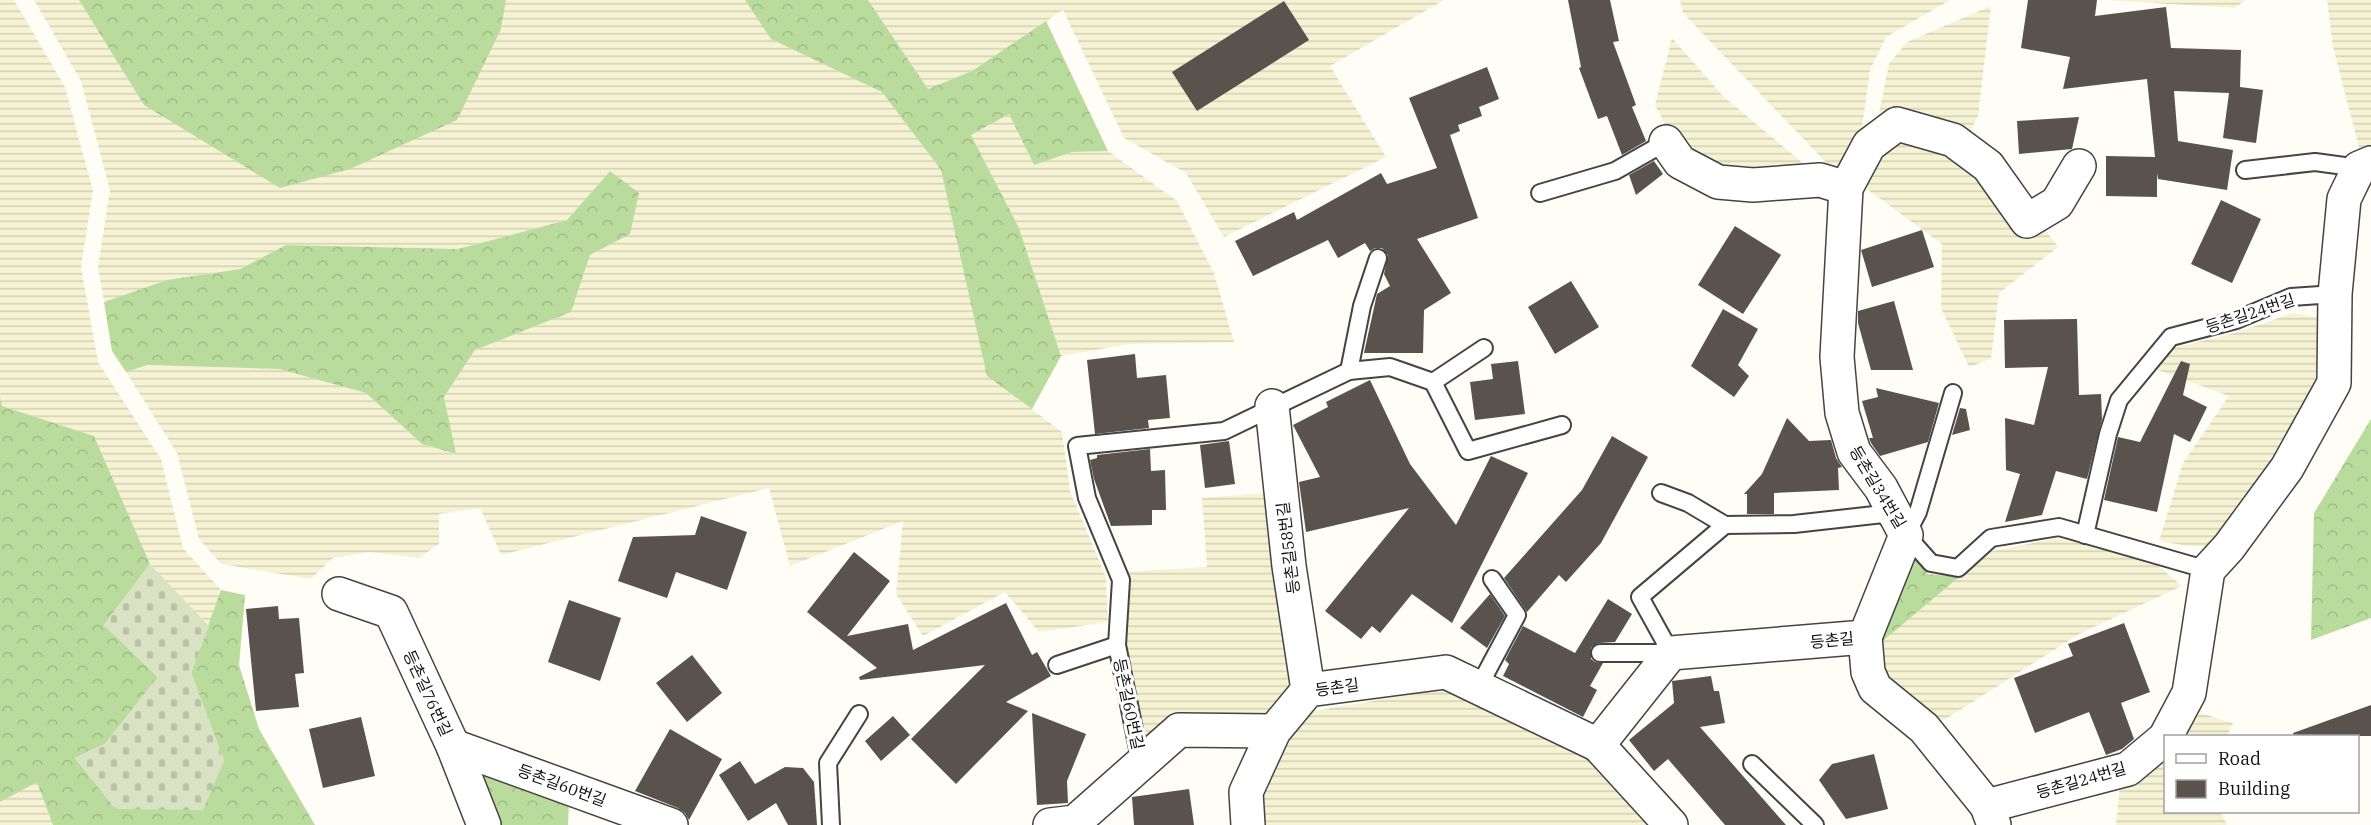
<svg xmlns="http://www.w3.org/2000/svg" width="2371" height="825" viewBox="0 0 2371 825" font-family="'IBM Plex Serif','Noto Sans KR',serif">
<defs>
<pattern id="farmland-rules" width="6" height="5" patternUnits="userSpaceOnUse" patternTransform="scale(1.5)"><rect width="6" height="5" fill="#f6f3d4"/><path d="M0 2.5h6" fill="none" stroke="#d2cfb5"/></pattern>
<pattern id="forest-crowns" width="20" height="18" patternUnits="userSpaceOnUse" patternTransform="scale(1.5)"><rect width="20" height="18" fill="#b9dc9c"/><path d="M2 6a3 3 0 1 1 6 0M12 15a3 3 0 1 1 6 0" fill="none" stroke="#9ebc85"/></pattern>
<pattern id="cemetery-stones" width="16" height="16" patternUnits="userSpaceOnUse" patternTransform="scale(1.5)"><rect width="16" height="16" fill="#d9e3c4"/><path d="M2 7V4a2 2 0 0 1 4 0v3zM10 15v-3a2 2 0 0 1 4 0v3z" fill="#b9c2a7"/></pattern>
</defs>
<rect width="100%" height="100%" fill="#fffdf5"/>
<!-- farmland -->
<g fill="url(#farmland-rules)">
<polygon points="0,0 14,0 65,87 93,191 81,267 98,362 161,459 183,548 221,590 209,626 150,564 94,436 2,406 0,397"/>
<polygon points="34,0 79,0 144,105 501,29 506,0 745,0 772,39 882,92 941,170 987,375 1062,432 1070,491 1106,577 1108,622 1039,632 1005,592 923,636 896,594 903,521 790,566 769,488 501,555 480,508 439,514 439,544 419,558 369,552 333,558 311,579 221,564 199,539 177,453 126,372 148,365 279,369 366,393 422,444 455,454 444,397 475,350 571,312 590,255 630,234 610,171 567,220 458,249 286,245 240,269 167,280 104,302 98,267 110,190 81,81"/>
<polygon points="868,0 1444,0 1330,66 1386,157 1224,237 1186,173 1124,138 1063,10 972,71 928,89"/>
<polygon points="1680,0 1950,0 1886,37 1870,70 1860,142 1837,174 1683,13"/>
<polygon points="2105,0 2246,0 2234,8"/>
<polygon points="2327,0 2371,0 2371,155 2362,159 2333,47"/>
<polygon points="1991,6 1978,116 1968,137 1877,123 1889,64 1907,42"/>
<polygon points="1672,38 1723,96 1804,164 1794,175 1743,178 1681,156 1655,105"/>
<polygon points="1009,114 1034,165 1072,152 1108,151 1177,201 1214,273 1234,342 1129,344 1061,356 1019,228 971,135"/>
<polygon points="1899,139 1949,153 2043,227 2058,247 1999,293 1991,359 1969,367 1941,308 1942,244 1864,187 1878,150"/>
<polygon points="2293,313 2327,319 2328,379 2215,547 2188,546 2159,541 2183,463 2229,396 2155,369 2173,348 2238,332"/>
<polygon points="1267,493 1292,697 1260,724 1144,750 1122,654 1125,572 1207,567 1202,498"/>
<polygon points="2057,538 2149,558 2182,586 2079,634 1938,724 1898,696 1881,669 1878,645 1988,552"/>
<polygon points="1441,689 1595,761 1653,825 1256,825 1254,793 1278,740 1315,711"/>
<polygon points="2200,713 2233,723 2227,736 2183,736"/>
<polygon points="2165,760 2166,812 2221,812 2227,825 2116,825 2120,785"/>
<polygon points="37,781 53,825 0,825 0,802"/>
</g>
<!-- forest -->
<g fill="url(#forest-crowns)">
<polygon points="79,0 506,0 501,29 457,120 350,169 280,188 144,105"/>
<polygon points="745,0 868,0 928,89 972,71 1046,21 1108,151 1072,152 1034,165 1009,114 971,135 1019,228 1061,356 1032,409 987,376 941,170 882,92 771,39"/>
<polygon points="610,171 639,193 630,234 590,255 571,312 475,350 444,397 456,454 422,444 366,393 279,369 148,365 126,372 112,351 104,302 167,280 240,269 286,245 458,249 567,220"/>
<polygon points="0,397 2,406 94,436 150,564 104,625 158,677 105,744 75,758 116,809 224,761 191,673 221,590 245,595 239,665 259,729 315,825 53,825 37,782 0,802"/>
<polygon points="2371,419 2371,618 2311,640 2314,513"/>
<polygon points="1911,554 1928,574 1959,577 1878,645"/>
<polygon points="474,762 569,802 568,825 497,825"/>
</g>
<!-- cemetery -->
<polygon fill="url(#cemetery-stones)" points="150,564 209,626 191,673 224,761 203,810 116,809 75,758 105,744 158,677 104,625"/>
<!-- building -->
<g fill="#5a524d">
<polygon points="1568,0 1610,0 1619,41 1613,42 1636,105 1632,107 1646,141 1622,155 1607,116 1598,119 1579,68 1581,67"/>
<polygon points="2028,0 2097,0 2095,16 2166,7 2171,48 2241,50 2240,87 2263,90 2256,143 2223,138 2229,93 2174,91 2178,141 2233,150 2227,190 2158,179 2157,173 2157,197 2106,196 2106,156 2155,157 2147,79 2063,89 2070,57 2021,48"/>
<polygon points="1284,1 1309,40 1197,111 1172,72"/>
<polygon points="1487,67 1499,99 1479,107 1482,116 1458,125 1460,131 1450,135 1478,218 1417,239 1451,293 1424,310 1423,353 1364,353 1377,294 1390,286 1384,274 1388,255 1382,248 1375,248 1370,251 1365,243 1338,258 1328,240 1253,276 1235,241 1294,212 1297,220 1381,173 1387,184 1437,168 1409,98"/>
<polygon points="2079,117 2072,149 2019,154 2017,121"/>
<polygon points="1654,161 1663,174 1636,195 1629,175"/>
<polygon points="2221,200 2261,219 2232,283 2191,264"/>
<polygon points="1735,226 1781,255 1743,314 1698,285"/>
<polygon points="1922,230 1934,267 1872,287 1861,250"/>
<polygon points="1571,281 1599,327 1555,354 1528,307"/>
<polygon points="1894,301 1913,370 1871,370 1858,323 1858,311"/>
<polygon points="1723,309 1758,329 1738,365 1749,376 1734,397 1691,366"/>
<polygon points="2077,319 2079,395 2101,394 2102,419 2087,479 2056,471 2042,515 2005,522 2020,474 2006,470 2005,418 2034,425 2048,367 2005,368 2004,320"/>
<polygon points="1135,354 1137,378 1166,375 1170,418 1148,420 1149,428 1095,434 1087,360"/>
<polygon points="1518,361 1525,414 1475,420 1470,382 1493,379 1491,364"/>
<polygon points="2181,361 2190,364 2183,395 2207,407 2190,442 2174,434 2157,512 2104,500 2118,437 2140,442"/>
<polygon points="1370,380 1410,464 1456,525 1491,456 1528,473 1452,623 1412,594 1380,633 1372,626 1361,639 1325,611 1409,508 1306,532 1299,482 1320,477 1293,425 1328,407 1326,402"/>
<polygon points="1876,388 1939,403 1928,442 1880,456 1871,443 1869,438 1873,438 1862,401 1878,397"/>
<polygon points="1960,408 1966,409 1970,430 1952,435"/>
<polygon points="1787,418 1809,441 1831,440 1836,458 1842,467 1838,468 1839,490 1774,493 1774,514 1747,514 1747,494 1744,494 1762,474"/>
<polygon points="1612,436 1648,457 1601,543 1566,582 1559,575 1527,612 1504,578 1582,490"/>
<polygon points="1229,441 1235,484 1205,488 1200,445"/>
<polygon points="1150,449 1151,471 1165,470 1166,510 1152,510 1152,525 1111,526 1094,479 1090,460 1097,458 1097,455"/>
<polygon points="701,516 747,532 727,590 676,572 667,598 618,581 633,537 695,535"/>
<polygon points="854,552 890,581 847,636 908,624 913,650 1006,603 1032,655 1037,652 1051,676 1006,702 1028,711 956,784 911,739 985,665 860,680 859,677 877,668 807,612"/>
<polygon points="1490,594 1505,616 1487,648 1460,628"/>
<polygon points="1608,599 1632,614 1615,642 1599,643 1591,648 1591,659 1595,662 1603,663 1590,686 1597,690 1583,717 1503,676 1509,664 1505,660 1523,626 1575,653"/>
<polygon points="569,600 621,618 600,681 548,662"/>
<polygon points="278,606 279,619 299,618 304,673 295,674 299,707 256,711 246,609"/>
<polygon points="2124,623 2150,692 2121,703 2134,739 2122,749 2106,755 2089,712 2035,733 2014,678 2073,656 2068,644"/>
<polygon points="692,655 722,693 687,722 656,683"/>
<polygon points="1711,676 1714,691 1719,691 1725,723 1700,727 1786,825 1725,825 1668,759 1654,771 1629,740 1674,703 1672,681"/>
<polygon points="2371,705 2371,736 2294,736 2293,733"/>
<polygon points="1032,713 1086,734 1067,781 1068,803 1037,805"/>
<polygon points="893,716 910,735 881,761 865,741"/>
<polygon points="361,717 375,776 323,788 309,729"/>
<polygon points="670,729 722,759 689,820 685,813 678,808 635,791"/>
<polygon points="1874,754 1888,809 1846,819 1819,780 1832,764"/>
<polygon points="740,761 755,784 785,767 803,768 814,782 817,825 788,825 776,803 748,821 719,775"/>
<polygon points="1189,789 1194,825 1134,825 1132,797"/>
</g>
<g fill="none" stroke-linecap="round" stroke-linejoin="round">
<defs>
<g id="lane">
<polyline points="2245,170 2315,162 2359,168"/>
<polyline points="1540,193 1615,171 1666,142"/>
<polyline points="1349,371 1362,306 1378,258"/>
<polyline points="1433,382 1484,348"/>
<polyline points="1661,493 1688,503 1725,525"/>
<polyline points="1906,535 1918,512 1953,393"/>
<polyline points="2085,535 2108,434 2119,400 2171,337 2236,320 2291,297 2335,294"/>
<polyline points="1600,653 1671,653 1640,597 1725,525 1794,524 1883,514 1906,535 1931,563 1958,568 1991,538 2059,527 2208,570"/>
<polyline points="1057,665 1117,645"/>
<polyline points="1478,688 1517,615 1492,579"/>
<polyline points="1141,764 1117,645 1121,580 1087,498 1077,446 1224,431 1349,371 1390,367 1433,382 1468,451 1562,425"/>
<polyline points="1752,764 1815,825"/>
<polyline points="831,825 828,763 859,714"/>
</g>
<g id="street">
<polyline points="1666,142 1680,162 1718,182 1753,185 1820,180 1846,188"/>
<polyline points="1272,406 1289,566 1308,690"/>
<polyline points="339,594 391,612 453,746 484,825"/>
<polyline points="1865,637 1906,535 1881,488 1854,452 1842,413 1837,357 1846,188 1869,145 1897,124 1953,140 1988,166 2027,221 2057,203 2079,166"/>
<polyline points="1598,745 1671,825"/>
<polyline points="453,746 671,825"/>
<polyline points="1987,806 2128,769 2165,738 2189,693 2208,570 2229,547 2287,468 2334,383 2335,294 2344,199 2359,168 2371,163"/>
<polyline points="1050,825 1075,822 1179,730 1274,731"/>
<polyline points="1248,825 1246,792 1274,731 1308,690 1446,672 1598,745 1671,653 1865,637 1868,672 1875,688 1924,728 1987,806 1994,825"/>
</g>
</defs>
<!-- lane casing -->
<use href="#lane" stroke="#444" stroke-width="20"/>
<!-- street casing -->
<use href="#street" stroke="#444" stroke-width="36"/>
<!-- lane -->
<use href="#lane" stroke="#fff" stroke-width="16"/>
<!-- street -->
<use href="#street" stroke="#fff" stroke-width="33"/>
</g>
<g text-anchor="middle" stroke-width="6" stroke-linejoin="round" paint-order="stroke">
<!-- street labels -->
<g font-size="16" fill="#111" stroke="#fff">
<text transform="translate(2250 313) rotate(-18)" y="6">등촌길24번길</text>
<text transform="translate(1878 487) rotate(59)" y="6">등촌길34번길</text>
<text transform="translate(1288 548) rotate(-97)" y="6">등촌길58번길</text>
<text transform="translate(1832 640) rotate(-5)" y="6">등촌길</text>
<text transform="translate(1337 687) rotate(-8)" y="6">등촌길</text>
<text transform="translate(428 693) rotate(65)" y="6">등촌길76번길</text>
<text transform="translate(1129 704) rotate(78)" y="6">등촌길60번길</text>
<text transform="translate(2081 780) rotate(-16)" y="6">등촌길24번길</text>
<text transform="translate(562 785) rotate(20)" y="6">등촌길60번길</text>
</g>
</g>
<!-- legend -->
<rect x="2164" y="735" width="195" height="78" fill="#ffffff" stroke="#a0a0a0" stroke-width="1.5"/>
<rect x="2176" y="754" width="30" height="9" fill="#ffffff" stroke="#a0a0a0" stroke-width="1.5"/>
<text x="2218" y="765" font-size="18" fill="#111111">Road</text>
<rect x="2176" y="780" width="30" height="18" fill="#5a524d" stroke="#a0a0a0" stroke-width="1.5"/>
<text x="2218" y="795" font-size="18" fill="#111111">Building</text>
</svg>
